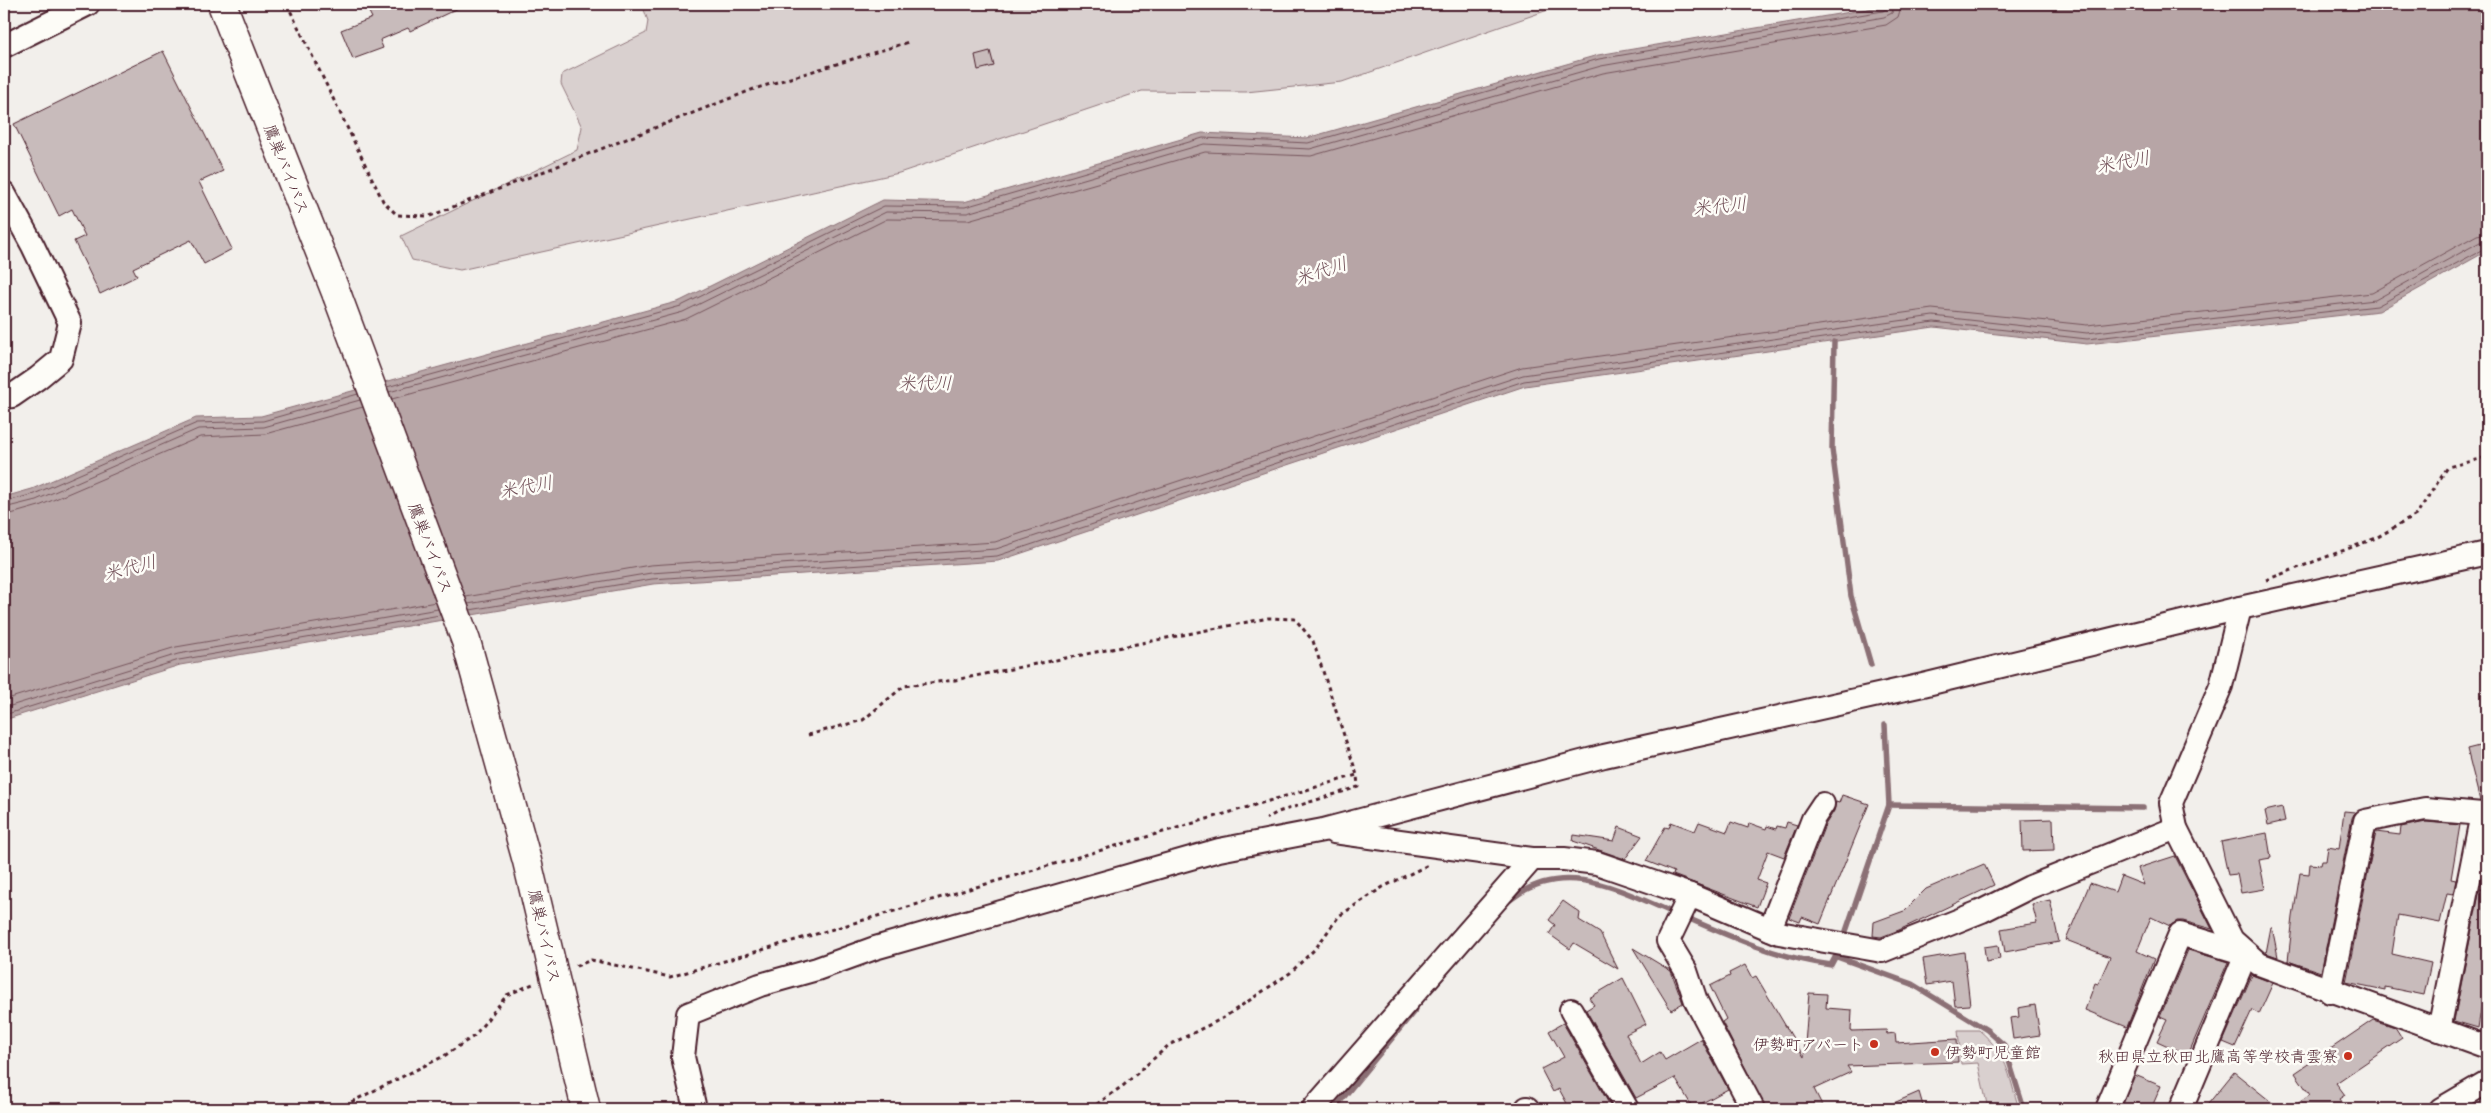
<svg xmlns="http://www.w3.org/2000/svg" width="2491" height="1113" viewBox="0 0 2491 1113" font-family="Itim,'Klee One',sans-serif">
<rect width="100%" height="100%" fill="#f2efeb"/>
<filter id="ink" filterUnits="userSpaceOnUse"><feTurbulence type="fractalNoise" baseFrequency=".02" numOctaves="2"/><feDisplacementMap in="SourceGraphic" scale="10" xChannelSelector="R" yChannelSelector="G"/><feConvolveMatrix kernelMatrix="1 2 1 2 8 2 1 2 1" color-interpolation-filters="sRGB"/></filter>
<g filter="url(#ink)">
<!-- green -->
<g fill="#d9d0cf" stroke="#92787d">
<polygon points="642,4 1565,4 1342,82 1246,92 1142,91 899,173 460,270 412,260 401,236 577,150 582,127 561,84 562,74 646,33 648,21"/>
<path d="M1958 1030H1979C2008 1055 2008 1073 2019 1109H1988L1978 1063 1961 1064Z"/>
</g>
<!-- water -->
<polygon fill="#b7a5a6" stroke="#8b6f75" points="1897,4 2487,4 2487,251 2379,311 2087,344 1934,327 1525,386 998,561 653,584 180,665 4,720 4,497 32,489 196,418 261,416 680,301 883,200 964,202 1202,133 1307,138 1598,55"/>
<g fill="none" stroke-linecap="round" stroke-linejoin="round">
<!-- shore -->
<g stroke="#76555c" stroke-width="1">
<polyline points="387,387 681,306 884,206 965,207 1203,138 1308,143 1599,59 1883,11 1887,8 1888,4"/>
<polyline points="389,392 683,312 886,212 967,213 1204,144 1310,149 1601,66 1884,17 1892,13 1894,4"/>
<polyline points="392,399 686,319 887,219 968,220 1205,152 1311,156 1603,73 1886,25 1898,17 1902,4"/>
<polyline points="4,502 34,494 197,423 263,421 358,394"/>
<polyline points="4,508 36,500 198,429 264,427 360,400"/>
<polyline points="4,516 39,506 200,437 265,434 363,407"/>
<polyline points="466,597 650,565 995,542 1522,367 1932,309 2087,325 2372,293 2477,235 2487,233"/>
<polyline points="468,604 651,573 996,549 1523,375 1933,316 2087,333 2375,300 2480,242 2487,240"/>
<polyline points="470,610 652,579 997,556 1524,381 1934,322 2087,339 2377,306 2487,247"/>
<polyline points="4,700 176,647 436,602"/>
<polyline points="4,708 178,654 438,609"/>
<polyline points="4,715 179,660 440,615"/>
</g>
<!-- stream -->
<g stroke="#8b6f75" stroke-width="5.5">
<polyline points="1834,342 1832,449 1851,596 1871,665"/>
<polyline points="1889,805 2143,808"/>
<path d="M1510 900C1564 857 1621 891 1676 914"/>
<path d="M1685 917C1733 938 1779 958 1831 965L1840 948"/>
<polyline points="1843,940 1889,805 1885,725"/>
<polyline points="1837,957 1912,984 1987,1030 2004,1045 2024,1109"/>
<polyline points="1334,1109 1416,1009"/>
</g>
</g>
<!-- building -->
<g fill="#c8bbbb" stroke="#4a1f2b">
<polygon points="365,4 467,4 410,31 408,28 380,40 383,48 353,59 341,30 372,18"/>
<polygon points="163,51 223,171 199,182 232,249 204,264 191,240 133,268 137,276 100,294 74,241 85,236 72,209 59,216 14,124"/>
<polygon points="990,51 994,66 978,70 975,55"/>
<polygon points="2487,744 2487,802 2480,801 2467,749"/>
<polygon points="1842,795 1869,804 1820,924 1802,917 1800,922 1789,918 1825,825 1834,811 1836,802 1839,803"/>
<polygon points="2282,807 2285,821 2268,825 2265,811"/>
<polygon points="2344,811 2355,812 2352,818 2321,972 2288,961 2293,917 2300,873 2309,874 2310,864 2321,865 2322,861 2326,861 2328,847 2339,849"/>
<polygon points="2053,819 2054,850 2023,851 2022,820"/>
<polygon points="1671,822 1695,831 1699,822 1727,832 1731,822 1748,828 1749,823 1766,829 1767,826 1776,829 1777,826 1785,828 1787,822 1797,825 1784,857 1768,851 1757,880 1766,883 1757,907 1673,875 1674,872 1646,861 1665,827 1669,828"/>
<polygon points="2426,822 2460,825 2451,879 2456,880 2453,894 2447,893 2440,923 2398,915 2392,954 2431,963 2424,995 2385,987 2385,990 2346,982 2376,832 2400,835 2401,827"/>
<polygon points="1619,827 1642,836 1625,859 1573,841 1574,835 1614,841"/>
<polygon points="2267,833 2271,858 2259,860 2265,889 2241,893 2237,874 2228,875 2221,842"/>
<polygon points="2175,856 2212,929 2183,921 2177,921 2170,926 2151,917 2137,951 2154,959 2127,1027 2085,1010 2095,983 2098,984 2110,957 2066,940 2090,883 2115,892 2121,876 2144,885 2138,868"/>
<polygon points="1984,864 1994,885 1899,930 1881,937 1873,936 1874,922 1904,911 1926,889"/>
<polygon points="2480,889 2487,890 2487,972 2478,1028 2454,1021"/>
<polygon points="2050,900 2059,942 2005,952 2001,929 2037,923 2032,904"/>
<polygon points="1563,901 1580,913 1579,920 1600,933 1618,969 1574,943 1570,949 1549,934 1555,925 1549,920"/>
<polygon points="2271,927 2272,927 2278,957 2266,953"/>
<polygon points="1998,945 2000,959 1986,962 1984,947"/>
<polygon points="1633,948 1671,971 1683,1003 1671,1010"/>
<polygon points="2188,950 2228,962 2188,1055 2157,1041 2167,1020 2160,1017"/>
<polygon points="1964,952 1970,1005 1955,1006 1952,981 1927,985 1923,959"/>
<polygon points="1745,965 1752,978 1756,976 1804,1057 1809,993 1827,994 1826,1008 1852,1010 1851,1031 1886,1030 1887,1034 1895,1033 1896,1043 1957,1039 1958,1062 1847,1066 1851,1072 1814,1089 1824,1109 1766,1109 1722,1022 1726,1019 1710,986 1730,976 1729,973"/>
<polygon points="2252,975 2273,983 2259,1014 2252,1010 2235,1047 2223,1042"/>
<polygon points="1623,978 1646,1024 1626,1034 1641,1064 1660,1052 1665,1060 1701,1039 1728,1089 1693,1108 1675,1078 1636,1098 1586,1010 1594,1005 1589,998"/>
<polygon points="2035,1005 2040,1035 2013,1039 2010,1018 2019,1017 2018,1008"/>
<polygon points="2373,1020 2395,1027 2402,1038 2336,1083 2345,1095 2339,1099 2346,1109 2290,1109 2310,1095 2295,1073"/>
<polygon points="1563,1023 1612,1109 1570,1109 1559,1089 1553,1092 1541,1069 1564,1057 1549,1031"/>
<polygon points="2234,1072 2280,1109 2204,1109"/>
<polygon points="2135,1075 2161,1086 2151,1109 2121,1109"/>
<polygon points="1919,1092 1924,1109 1880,1109"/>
</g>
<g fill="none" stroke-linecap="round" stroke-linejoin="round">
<defs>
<g id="minor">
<polyline points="4,46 88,4"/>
<polyline points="4,193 33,246 70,323 61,359 38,378 12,396 4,397"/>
<polyline points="2240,608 2221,686 2171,803 2176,828 2232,940 2259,964 2487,1047"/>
<polyline points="1334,832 1532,859 1564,859 1597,863 1690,895 1779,933 1882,951 1982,911 2030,887 2176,828"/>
<polyline points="1690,895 1668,941 1686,971 1696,1001 1753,1109"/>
<polyline points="1770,929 1813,819 1823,804"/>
<polyline points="2330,992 2365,821 2425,809 2482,814 2439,1030"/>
<polyline points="1571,1010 1627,1109"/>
<polyline points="1527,1108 1528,1109"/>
<polyline points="695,1109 683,1057 688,1014 760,985 817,969 875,948 1219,850 1323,830 1604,756 1923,685 2240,608 2487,553"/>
<polyline points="1313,1109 1532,859"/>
<polyline points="2107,1109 2180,934 2246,954 2181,1109"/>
<polyline points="2441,1109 2487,1082"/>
</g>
<polyline id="highway" points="222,4 337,295"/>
</defs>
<!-- minor casing -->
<use href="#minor" stroke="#4a1f2b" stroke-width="26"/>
<!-- highway casing -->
<use href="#highway" stroke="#4a1f2b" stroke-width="31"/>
<!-- path -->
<g stroke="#4a1f2b" stroke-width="3" stroke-dasharray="4 4" stroke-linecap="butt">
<polyline points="287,4 383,201 397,215 430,216 754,89 909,42"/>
<polyline points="2266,580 2376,538 2416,515 2448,467 2487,457"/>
<polyline points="808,735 863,720 904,686 955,680 1268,618 1295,619 1313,641 1357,775"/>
<polyline points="576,966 591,960 670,977 1357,775 1358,787 1278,812 1266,819"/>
<polyline points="337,1109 444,1056 474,1036 507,995 533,984"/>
<polyline points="1090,1109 1124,1085 1169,1045 1223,1018 1290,973 1316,948 1339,916 1383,887 1428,865"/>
</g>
<!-- minor -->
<use href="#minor" stroke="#fdfcf7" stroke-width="22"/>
<!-- highway -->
<use href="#highway" stroke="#fdfcf7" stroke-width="28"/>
<defs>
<polyline id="highway-bridge" points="337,295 466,641 527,861 586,1109"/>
</defs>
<!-- highway-bridge casing -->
<use href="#highway-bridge" stroke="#4a1f2b" stroke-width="31" stroke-linecap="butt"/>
<!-- highway-bridge -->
<use href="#highway-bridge" stroke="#fdfcf7" stroke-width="28"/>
</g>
</g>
<!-- markers -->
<g fill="#c8321e" stroke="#fdfcf7" stroke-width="2">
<circle cx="1874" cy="1044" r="5"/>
<circle cx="1935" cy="1052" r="5"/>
<circle cx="2348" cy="1056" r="5"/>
</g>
<g text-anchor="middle" stroke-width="5" stroke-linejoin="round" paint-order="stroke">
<!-- street labels -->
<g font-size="16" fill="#4a1f2b" stroke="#fdfcf7">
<text transform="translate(287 169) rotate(68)" y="6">鷹巣バイパス</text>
<text transform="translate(431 548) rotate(69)" y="6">鷹巣バイパス</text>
<text transform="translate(545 936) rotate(77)" y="6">鷹巣バイパス</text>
</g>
<!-- poi labels -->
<g font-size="16" fill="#4a1f2b" stroke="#fdfcf7" text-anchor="end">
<text x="1864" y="1050">伊勢町アパート</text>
<text x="1945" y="1058" text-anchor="start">伊勢町児童館</text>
<text x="2338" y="1062">秋田県立秋田北鷹高等学校青雲寮</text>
</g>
<!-- water labels -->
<g font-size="18" font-style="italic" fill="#704e56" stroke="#fdfcf7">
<text transform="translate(2123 162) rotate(-10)" y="6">米代川</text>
<text transform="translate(1720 206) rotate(-6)" y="6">米代川</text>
<text transform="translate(1321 271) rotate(-18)" y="6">米代川</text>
<text x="925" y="389">米代川</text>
<text transform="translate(526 487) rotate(-11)" y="6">米代川</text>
<text transform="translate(130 568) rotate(-15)" y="6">米代川</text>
</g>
</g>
<!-- margin -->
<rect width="2491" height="1113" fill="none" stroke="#fdfcf7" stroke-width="20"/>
<rect x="10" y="10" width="2471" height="1093" fill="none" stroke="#4a1f2b" stroke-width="2" filter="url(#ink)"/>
</svg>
